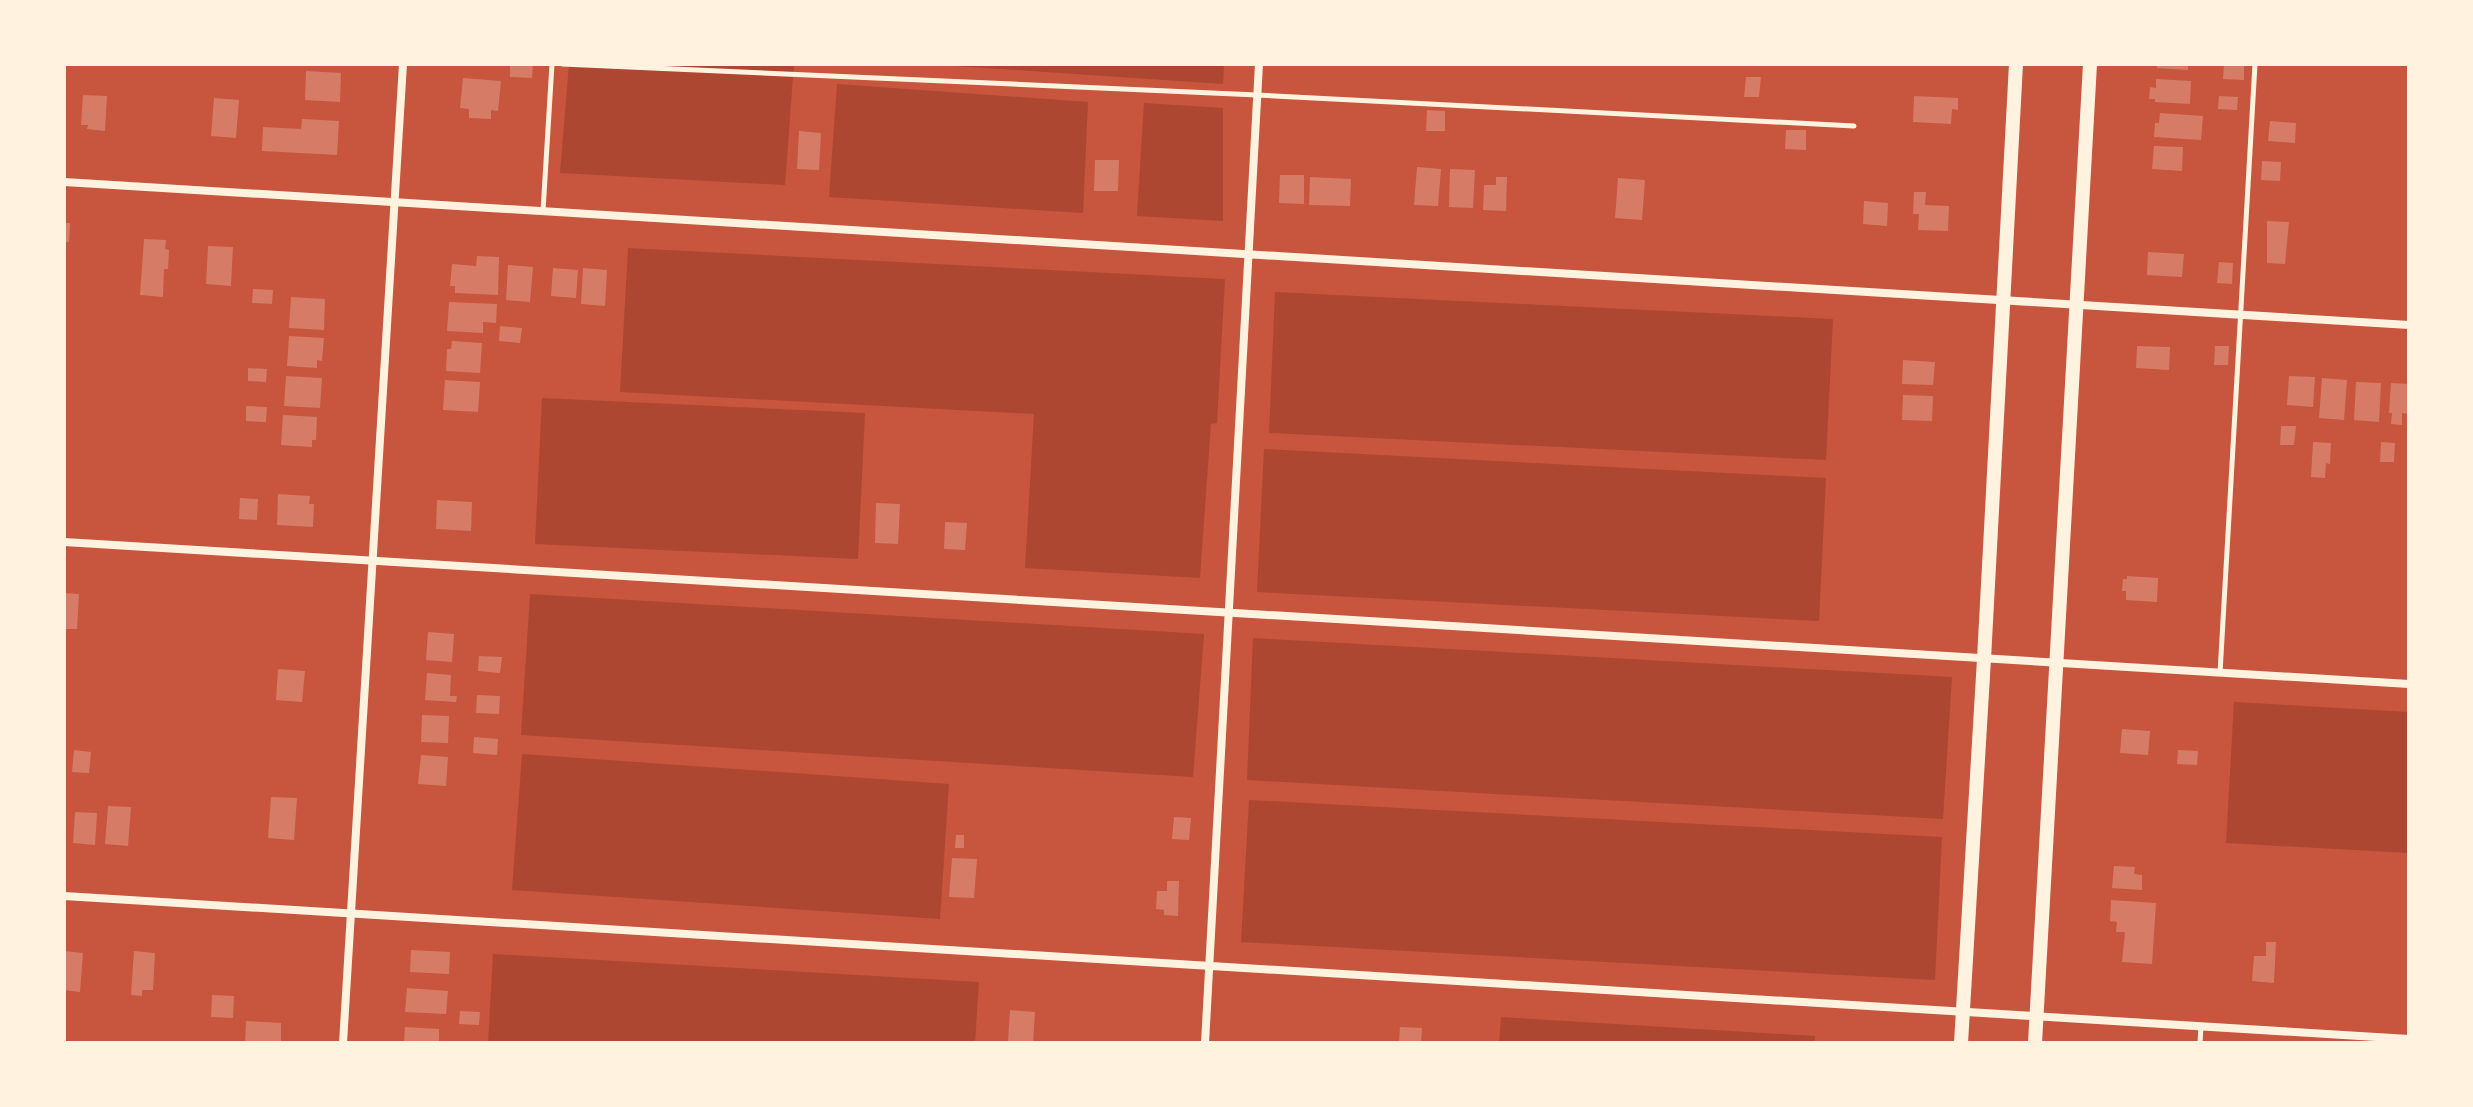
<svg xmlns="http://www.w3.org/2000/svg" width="2473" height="1107" viewBox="0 0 2473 1107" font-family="'Roboto Serif',serif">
<rect width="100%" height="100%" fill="#c8553d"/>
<!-- green -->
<g fill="#ae4732">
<polygon points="569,64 794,64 785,185 560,173"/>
<polygon points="926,64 1224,64 1223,84"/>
<polygon points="837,84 1088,102 1083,213 829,197"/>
<polygon points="1144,103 1223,108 1223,221 1137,216"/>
<polygon points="628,248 1225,279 1217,423 1211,424 1200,578 1025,568 1034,414 620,392"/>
<polygon points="1275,292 1833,319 1826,460 1269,433"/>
<polygon points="542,398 865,413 858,559 535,544"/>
<polygon points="1264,449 1826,478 1819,621 1257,592"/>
<polygon points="530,594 1204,634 1193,777 521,735"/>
<polygon points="1253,638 1952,677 1943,819 1247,780"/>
<polygon points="2234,702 2409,712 2409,853 2226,843"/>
<polygon points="522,754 949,784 940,919 512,890"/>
<polygon points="1249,800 1942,837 1935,980 1241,942"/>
<polygon points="493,954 979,982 975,1043 488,1043"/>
<polygon points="1501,1017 1815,1036 1815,1043 1499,1043"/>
</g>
<!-- building -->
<g fill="#d67c66">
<polygon points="510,64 533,64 532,78 510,77"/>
<polygon points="2157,64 2188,64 2188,70 2157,68"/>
<polygon points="2224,64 2244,65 2244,80 2223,79"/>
<polygon points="306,71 341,73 340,102 305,100"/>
<polygon points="1746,77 1761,77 1759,97 1744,97"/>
<polygon points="463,78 501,81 498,111 491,110 491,119 469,118 469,109 460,108"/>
<polygon points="2156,79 2191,81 2190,104 2155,102 2155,99 2149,99 2150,87 2156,88"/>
<polygon points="83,95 107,96 105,131 87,129 88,125 81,125"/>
<polygon points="1914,96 1958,98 1958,110 1952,109 1951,124 1913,122"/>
<polygon points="2219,96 2238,97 2237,110 2218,109"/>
<polygon points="214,98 239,100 236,138 211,136"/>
<polygon points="1427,110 1445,111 1445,131 1426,131"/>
<polygon points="2160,113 2203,116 2201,140 2154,137 2155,123 2159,123"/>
<polygon points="302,119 339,121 337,155 262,151 263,127 301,129"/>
<polygon points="2270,121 2296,123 2295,143 2268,141"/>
<polygon points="1786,130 1806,130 1806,150 1785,149"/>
<polygon points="799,131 821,133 819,170 797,169"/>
<polygon points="2154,146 2183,147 2182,171 2152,169"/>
<polygon points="1095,160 1119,160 1118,191 1094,191"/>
<polygon points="2262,161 2281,162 2280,181 2261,180"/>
<polygon points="1417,167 1441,169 1438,206 1414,205"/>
<polygon points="1450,169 1475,170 1473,208 1449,207"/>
<polygon points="1280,175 1304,175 1304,204 1279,203"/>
<polygon points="1310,177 1351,179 1350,206 1309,205"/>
<polygon points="1496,177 1507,177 1506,211 1483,210 1484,185 1496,185"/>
<polygon points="1618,178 1645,180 1642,220 1615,218"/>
<polygon points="1914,192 1926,192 1925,205 1949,206 1948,231 1918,230 1919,214 1913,214"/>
<polygon points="1864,201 1888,203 1887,226 1863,224"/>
<polygon points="2267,221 2289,222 2285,264 2267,263"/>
<polygon points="64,223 70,223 69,242 64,242"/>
<polygon points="144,239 166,240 165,249 169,250 168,269 164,269 163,297 140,295"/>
<polygon points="208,246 233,247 231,286 206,284"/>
<polygon points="2148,252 2184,254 2182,277 2147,275"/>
<polygon points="477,256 499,257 498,295 455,293 455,286 450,286 452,264 476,266"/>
<polygon points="2219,262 2233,263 2232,284 2217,283"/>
<polygon points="508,265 533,267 530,302 506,300"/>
<polygon points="553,268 578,270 576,298 551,296"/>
<polygon points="583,268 607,270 605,306 581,304"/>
<polygon points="253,289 273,290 272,304 252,303"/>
<polygon points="291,297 325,299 324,330 289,328"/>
<polygon points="449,302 497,304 496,323 483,322 483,333 447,331"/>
<polygon points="500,326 522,328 520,343 499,341"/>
<polygon points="289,336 324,338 322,361 317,360 317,368 287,366"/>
<polygon points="452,341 482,343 480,373 446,371 447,349 451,349"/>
<polygon points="2137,346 2170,347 2169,370 2136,368"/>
<polygon points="2215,346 2229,346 2228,365 2214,365"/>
<polygon points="1903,360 1935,362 1933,385 1902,384"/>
<polygon points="248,368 267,369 266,382 248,381"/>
<polygon points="286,376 322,378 320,408 284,406"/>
<polygon points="2289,376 2315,377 2313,407 2287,405"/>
<polygon points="2322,378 2347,380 2344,420 2319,418"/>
<polygon points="445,380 480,382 478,412 443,410"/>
<polygon points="2356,382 2381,383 2379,422 2354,420"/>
<polygon points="2391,383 2409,384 2409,414 2402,413 2402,425 2391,424 2392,413 2389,413"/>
<polygon points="1903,395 1933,396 1932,421 1902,420"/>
<polygon points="246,406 267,407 266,422 246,421"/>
<polygon points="283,415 317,417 316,440 312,440 312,447 281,445"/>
<polygon points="2281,426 2296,426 2294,445 2280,445"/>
<polygon points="2313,442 2331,443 2330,464 2326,463 2325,478 2311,477"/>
<polygon points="2381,442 2395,443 2394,462 2380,462"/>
<polygon points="278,494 310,496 309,504 314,504 313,527 277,525"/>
<polygon points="240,498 258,499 257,520 239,519"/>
<polygon points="437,500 472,502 471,531 436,529"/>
<polygon points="876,503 900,504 898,544 875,543"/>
<polygon points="945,522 967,523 965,550 944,549"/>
<polygon points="2127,576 2158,578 2157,602 2126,600 2126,591 2122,591 2123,579 2127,579"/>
<polygon points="64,593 79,594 77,629 64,629"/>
<polygon points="428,632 454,634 452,662 426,660"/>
<polygon points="479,656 502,657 500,673 478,671"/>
<polygon points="278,669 305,671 302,702 276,700"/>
<polygon points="427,673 451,675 450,696 457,696 456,702 425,700"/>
<polygon points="477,695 500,696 499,714 476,713"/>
<polygon points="422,715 449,716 448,743 421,742"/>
<polygon points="2122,729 2150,731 2148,755 2120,753"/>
<polygon points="474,737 498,739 497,755 473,753"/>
<polygon points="74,750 91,752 89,773 72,772"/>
<polygon points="2178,750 2198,751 2197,765 2177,764"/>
<polygon points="421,755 448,757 446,786 418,784"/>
<polygon points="271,797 297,798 294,840 268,838"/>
<polygon points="108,806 131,807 128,846 105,844"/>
<polygon points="75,812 97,813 95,845 73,843"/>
<polygon points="1174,817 1191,818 1189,840 1172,839"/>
<polygon points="956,835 964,835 964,848 955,848"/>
<polygon points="952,858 977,859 974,898 949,897"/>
<polygon points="2114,866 2135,867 2134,874 2142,875 2142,890 2112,888"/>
<polygon points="1167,881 1179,881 1178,916 1164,915 1164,910 1156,909 1157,891 1167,891"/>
<polygon points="2111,900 2156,903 2152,964 2122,962 2125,932 2116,932 2117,922 2110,921"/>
<polygon points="2266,942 2276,942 2274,983 2252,981 2254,956 2266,956"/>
<polygon points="411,950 450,952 449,974 410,972"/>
<polygon points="64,951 83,953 80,992 64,990"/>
<polygon points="134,951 155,953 153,990 142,990 142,996 131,995"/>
<polygon points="407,988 448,991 446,1014 405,1012"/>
<polygon points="212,995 234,996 233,1018 211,1017"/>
<polygon points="1010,1010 1035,1012 1033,1043 1008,1041"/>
<polygon points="460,1011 480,1012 479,1025 459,1024"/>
<polygon points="246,1021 281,1023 281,1043 245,1043"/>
<polygon points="405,1027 439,1029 439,1043 404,1043"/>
<polygon points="1400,1027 1422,1028 1421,1043 1399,1043"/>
</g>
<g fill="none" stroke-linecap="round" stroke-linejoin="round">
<!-- service -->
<g stroke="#fff3e0" stroke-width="5">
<polyline points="562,64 1257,95 1854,126"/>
<polyline points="543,211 552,64"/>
<polyline points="2220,673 2255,64"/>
<polyline points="2200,1043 2201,1026"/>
</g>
<!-- minor -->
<g stroke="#fff3e0" stroke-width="8">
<polyline points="64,182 2409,325"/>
<polyline points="64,542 2409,684"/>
<path d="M64 896C846 943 1628 989 2409 1039"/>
<polyline points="343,1043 403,64"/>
<polyline points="1205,1043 1259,64"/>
</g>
<!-- secondary -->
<g stroke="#fff3e0" stroke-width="14">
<polyline points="1961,1043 1984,659 2016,64"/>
<polyline points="2035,1043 2090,64"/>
</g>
</g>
<!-- border -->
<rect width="2473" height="1107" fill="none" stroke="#fff3e0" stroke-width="132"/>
</svg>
